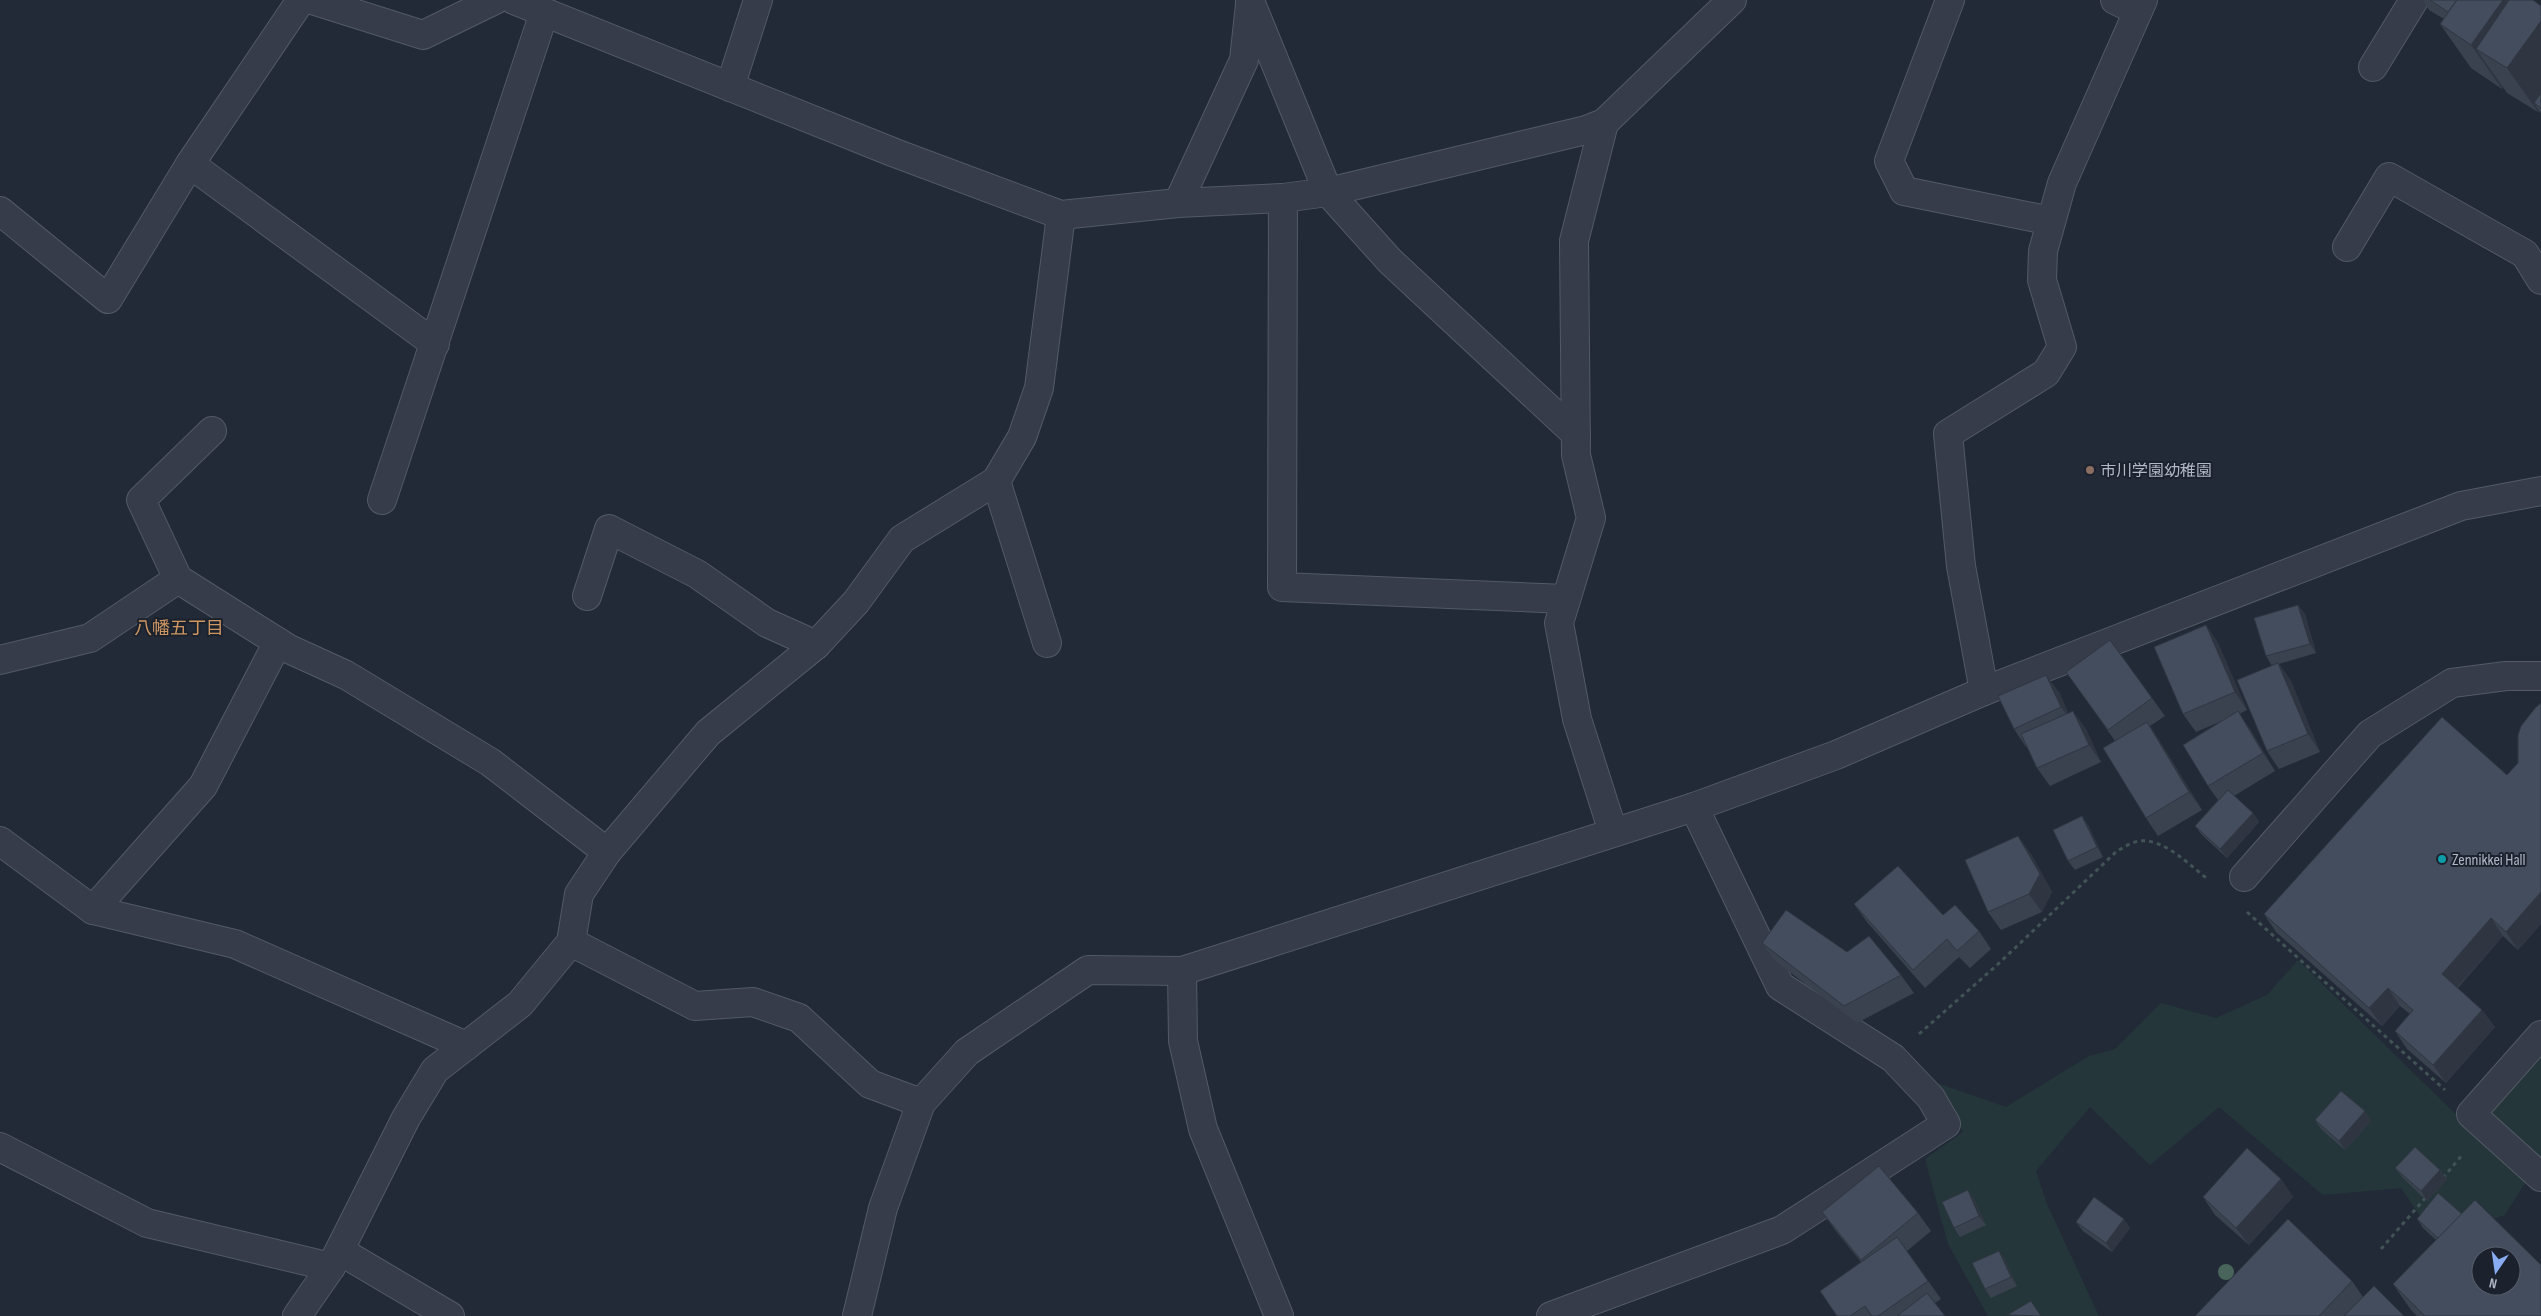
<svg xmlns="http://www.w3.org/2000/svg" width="2541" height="1316" viewBox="0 0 2541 1316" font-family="'Sofia Sans Condensed','Noto Sans JP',sans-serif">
<rect width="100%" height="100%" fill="#222a38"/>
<!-- green -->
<polygon fill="#243639" points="2298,960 2470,1128 2541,1049 2541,1166 2524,1185 2505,1215 2435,1238 2401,1188 2323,1195 2219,1107 2150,1165 2090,1107 2036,1171 2047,1204 2099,1316 1988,1316 1948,1244 1925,1159 1963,1132 1934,1082 2006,1107 2089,1056 2115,1049 2161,1003 2216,1018 2267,995"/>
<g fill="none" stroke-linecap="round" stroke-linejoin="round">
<defs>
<g id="minor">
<polyline points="312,0 423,35 495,0"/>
<polyline points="514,0 895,153 1061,215 1178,203 1283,198 1328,192 1586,130 1604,123 1732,0"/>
<polyline points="1950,0 1889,161 1904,191 2051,221"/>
<polyline points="2115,0 2138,11"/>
<polyline points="1250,1 1328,192 1390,261 1576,434"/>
<polyline points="2373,67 2414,0"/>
<polyline points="730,87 758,0"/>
<polyline points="1604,123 1574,241 1576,455 1591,518 1559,623 1577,719 1613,832"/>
<polyline points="190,164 435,344"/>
<polyline points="1283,198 1282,587 1566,599"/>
<polyline points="1178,203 1244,60 1250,4"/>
<polyline points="0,211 108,299 190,164 301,0"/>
<polyline points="2347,247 2389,177 2525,254 2541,280"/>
<polyline points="212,431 141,500 178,579 289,649 346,675 490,762 607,852"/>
<polyline points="996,481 1047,643"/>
<polyline points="382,500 544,13"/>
<polyline points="587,596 609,529 697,574 767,623 816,645"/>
<polyline points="0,660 90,638 178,579"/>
<polyline points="1984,691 1961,566 1948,434 2046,373 2062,347 2042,280 2043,251 2062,183 2143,0"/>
<polyline points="0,841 93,910 235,944 466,1046"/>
<polyline points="2244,877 2370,734 2452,683 2506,676 2541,676"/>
<polyline points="93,910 203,786 278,642"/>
<polyline points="571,942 695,1006 753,1002 799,1018 870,1084 921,1103"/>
<polyline points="1182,971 1183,1041 1203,1129 1279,1316"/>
<polyline points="2541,1035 2471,1114 2541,1177"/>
<polyline points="0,1147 147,1223 331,1267"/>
<polyline points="340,1251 450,1316"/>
<polyline points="297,1316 331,1267 406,1118 435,1070 520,1004 571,942 579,894 607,852 708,733 816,645 856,602 902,539 996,481 1022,437 1039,388 1061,215"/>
<polyline points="857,1316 883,1208 921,1103 967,1052 1088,970 1182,971 1694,807 1836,755 1984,691 2461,506 2541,491"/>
<polyline points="1551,1316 1782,1230 1946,1124 1931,1098 1893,1058 1780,986 1694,807"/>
</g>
</defs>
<!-- minor casing -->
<use href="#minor" stroke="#535a66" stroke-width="30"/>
<!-- path -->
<g stroke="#425356" stroke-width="3" stroke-dasharray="4 4" stroke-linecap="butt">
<polyline points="2247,912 2445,1090"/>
<path d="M1919 1034 1996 966 2117 851C2123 848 2132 842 2139 841 2165 838 2190 866 2209 880"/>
<polyline points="2443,1178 2463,1154"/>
<polyline points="2381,1249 2427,1196"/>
</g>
<!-- minor -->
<use href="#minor" stroke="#363c49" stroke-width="28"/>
</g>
<!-- trees -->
<circle fill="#49645a" cx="2226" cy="1272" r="8"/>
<!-- wall -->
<g fill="#3a4250">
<polygon points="2423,0 2533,0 2541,6 2541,113 2539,111 2538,112 2507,93 2503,87 2502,89 2471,68 2440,24 2444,19 2429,10"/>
<polygon points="2298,605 2305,614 2316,653 2279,664 2291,681 2320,752 2279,769 2267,751 2272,666 2266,656"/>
<polygon points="2206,625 2218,643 2247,710 2239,714 2250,729 2275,771 2234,796 2253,813 2259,822 2227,858 2202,835 2195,826 2218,800 2208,786 2222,721 2196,732 2183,714"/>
<polygon points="2079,690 2152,698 2165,716 2150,726 2159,740 2202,810 2158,836 2146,818 2115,741"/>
<polygon points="2059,692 2068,713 2086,729 2101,762 2050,786 2037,768 2027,746 2026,747 2014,729"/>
<polygon points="2541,703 2541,924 2518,950 2503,936 2458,988 2482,1010 2495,1027 2446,1083 2407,1049 2395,1031 2410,1014 2400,1006 2382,1026 2276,932 2264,914 2507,775 2518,763"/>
<polygon points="2088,825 2103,857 2075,870 2068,861"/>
<polygon points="2031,854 2052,892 2042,912 2001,930 1988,912"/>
<polygon points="1854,904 1943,915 1979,931 1991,949 1970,968 1959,957 1925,988 1867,922"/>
<polygon points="1762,943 1847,952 1901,975 1914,993 1857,1023 1775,961"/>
<polygon points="2315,1120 2371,1121 2345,1150 2321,1129"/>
<polygon points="2395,1168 2440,1170 2447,1179 2427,1201 2402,1177"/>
<polygon points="2281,1179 2293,1197 2249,1245 2215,1215 2203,1197"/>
<polygon points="1974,1199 1986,1225 1960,1237 1954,1228"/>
<polygon points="1822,1212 1918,1213 1931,1231 1907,1251 1941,1299 1935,1303 1945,1316 1837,1316 1861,1262 1835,1230"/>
<polygon points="2417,1219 2541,1316 2417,1316 2411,1310 2393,1284 2436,1240 2423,1228"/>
<polygon points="2076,1222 2130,1228 2112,1252 2083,1231"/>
<polygon points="1999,1251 2005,1260 2017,1286 1991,1298 1985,1289"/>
<polygon points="2352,1281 2363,1297 2404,1316 2195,1316"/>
</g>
<!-- shaded-wall -->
<g fill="#2f3641">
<polygon points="2503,0 2521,0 2541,21 2541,108 2534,103 2539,111 2538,112 2507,68 2476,49 2503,87 2502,89 2471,45"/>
<polygon points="2298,605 2305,614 2316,653 2310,644"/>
<polygon points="2206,625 2218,643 2247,710 2235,692"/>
<polygon points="2278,663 2291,681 2320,752 2308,734"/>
<polygon points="2046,675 2059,692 2074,725 2061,707"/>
<polygon points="2073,711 2086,729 2101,762 2089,745"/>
<polygon points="2238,711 2250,729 2275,771 2263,753"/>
<polygon points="2147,722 2159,740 2202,810 2189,792"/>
<polygon points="2253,813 2259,822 2227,858 2220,849"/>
<polygon points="2082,816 2088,825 2103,857 2097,847"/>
<polygon points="2018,836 2031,854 2052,892 2042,912 2029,894"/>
<polygon points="2541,892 2541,924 2518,950 2506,932"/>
<polygon points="2491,918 2503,936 2454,991 2442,974"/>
<polygon points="2388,988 2400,1006 2382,1026 2369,1008"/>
<polygon points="2482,1010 2495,1027 2446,1083 2433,1065"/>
<polygon points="2365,1111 2371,1121 2345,1150 2339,1141"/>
<polygon points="2440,1170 2447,1179 2427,1201 2421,1191"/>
<polygon points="2281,1179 2293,1197 2249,1245 2236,1228"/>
<polygon points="1968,1190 1974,1199 1986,1225 1979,1216"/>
<polygon points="2124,1219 2130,1228 2112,1252 2106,1243"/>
<polygon points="1999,1251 2005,1260 2017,1286 2011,1277"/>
</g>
<!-- building -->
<g fill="#434d5d" stroke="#2f3641" fill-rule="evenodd">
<polygon points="2430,0 2457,0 2448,12"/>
<polygon points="2457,0 2503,0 2471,45 2440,24"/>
<polygon points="2509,0 2533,0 2541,6 2541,21 2507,68 2476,49"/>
<polygon points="2541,93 2541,108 2534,103"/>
<polygon points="2298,605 2310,644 2266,656 2254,618"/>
<polygon points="2206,625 2235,692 2183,714 2154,647"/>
<polygon points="2110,640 2152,698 2108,730 2066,672"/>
<polygon points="2278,663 2308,734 2267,751 2237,680"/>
<polygon points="2046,675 2061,707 2014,729 1998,696"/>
<polygon points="2541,703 2541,892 2506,932 2491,918 2442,974 2482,1010 2433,1065 2395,1031 2413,1010 2388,988 2369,1008 2264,914 2442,717 2507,775 2518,763 2518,735 2521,726 2536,707"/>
<polygon points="2073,711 2089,745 2037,768 2021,734"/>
<polygon points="2238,711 2263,753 2208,786 2183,745"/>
<polygon points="2147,722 2189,792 2146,818 2103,748"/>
<polygon points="2228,790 2253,813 2220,849 2195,826"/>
<polygon points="2082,816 2097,847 2068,861 2053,830"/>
<polygon points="2018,836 2040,874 2029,894 1988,912 1965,860"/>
<polygon points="1898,866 1943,915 1955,905 1979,931 1957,951 1947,939 1913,970 1854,904"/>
<polygon points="1786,910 1847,952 1869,936 1901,975 1844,1006 1762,943"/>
<polygon points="2341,1091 2365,1111 2339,1141 2315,1120"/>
<polygon points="2415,1147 2440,1170 2421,1191 2395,1168"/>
<polygon points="2247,1148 2281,1179 2236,1228 2203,1197"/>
<polygon points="1879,1166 1918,1213 1861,1260 1822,1212"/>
<polygon points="1968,1190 1979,1216 1954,1228 1942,1202"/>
<polygon points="2438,1193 2462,1214 2438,1238 2417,1219"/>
<polygon points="2094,1197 2124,1219 2106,1243 2076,1222"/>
<path d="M2475 1200 2541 1265V1316H2425L2393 1284ZM2481 1256H2511V1286H2481Z"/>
<polygon points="2288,1219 2352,1281 2319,1316 2195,1316"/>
<polygon points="1897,1237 1928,1281 1878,1316 1872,1316 1865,1306 1850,1316 1837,1316 1820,1291"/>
<polygon points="1999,1251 2011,1277 1985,1289 1972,1263"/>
<polygon points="2374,1286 2404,1316 2344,1316"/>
<polygon points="1927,1293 1945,1316 1897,1316"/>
<polygon points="2031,1301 2041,1316 2007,1315"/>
</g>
<!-- markers -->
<circle fill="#8d6e63" stroke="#1b222d" stroke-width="2" cx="2090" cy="470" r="5"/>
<circle fill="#0f9aa8" stroke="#1b222d" stroke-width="2" cx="2442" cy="859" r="5"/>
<g text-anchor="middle" stroke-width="4" stroke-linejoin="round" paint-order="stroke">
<!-- poi labels -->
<g font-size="16" fill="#b0b7c5" stroke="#1b222d" text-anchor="start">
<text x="2100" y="476">市川学園幼稚園</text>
<text x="2452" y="865">Zennikkei Hall</text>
</g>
<!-- neighbourhood labels -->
<g font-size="18" fill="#ce9762" stroke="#1b222d">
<text x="179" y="634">八幡五丁目</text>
</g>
</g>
<!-- north arrow -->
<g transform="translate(2496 1271) rotate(193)"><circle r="24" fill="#1b222d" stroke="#575e6a"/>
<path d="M0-4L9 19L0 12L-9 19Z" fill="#88abf2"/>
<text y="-8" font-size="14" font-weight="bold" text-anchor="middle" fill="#b0b7c5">N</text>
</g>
</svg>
